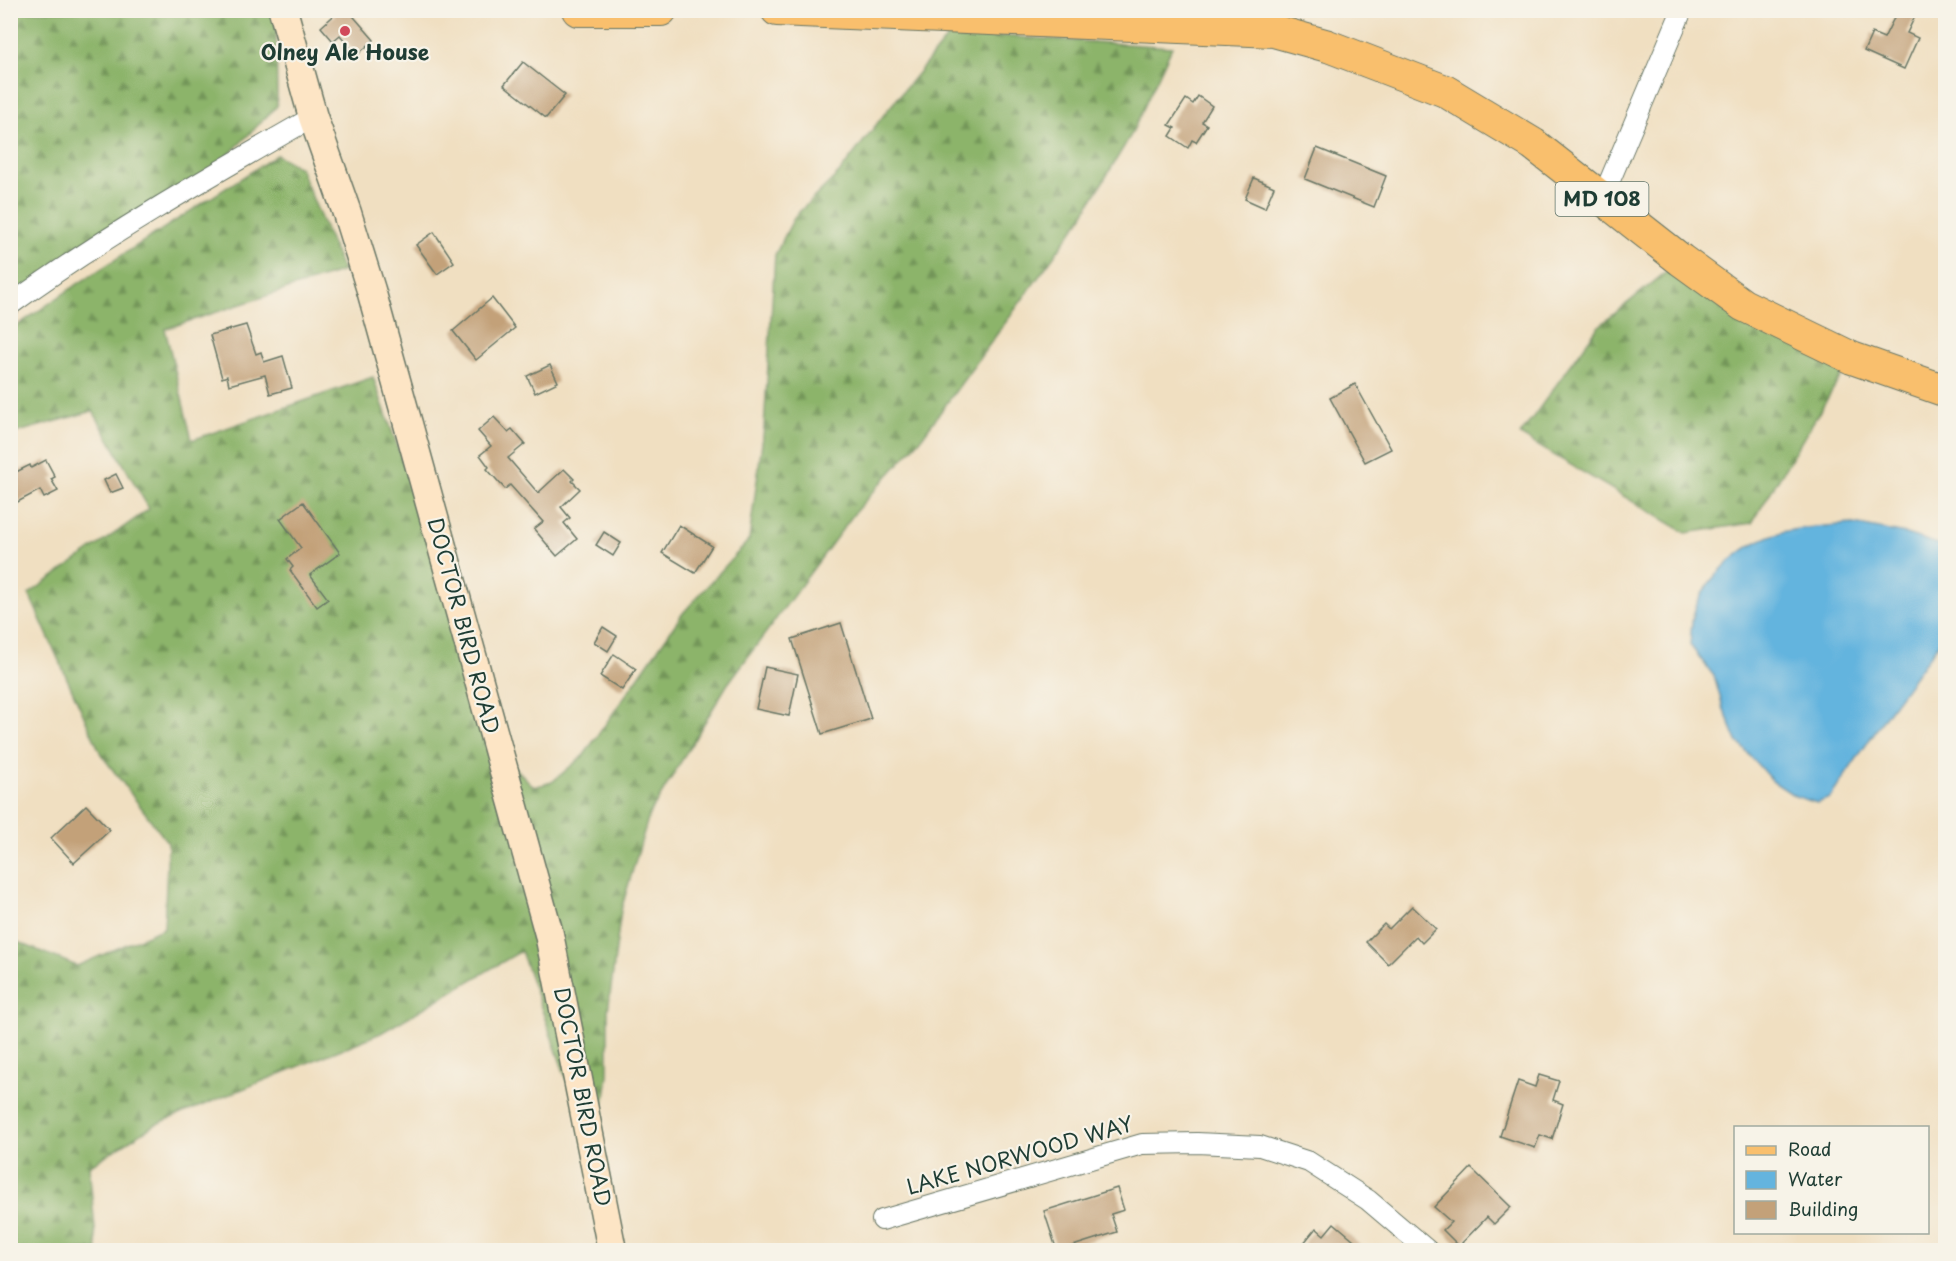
<svg xmlns="http://www.w3.org/2000/svg" width="1956" height="1261" viewBox="0 0 1956 1261" font-family="'Playpen Sans',sans-serif">
<defs>
<pattern id="forest-firs" width="22" height="20" patternUnits="userSpaceOnUse" patternTransform="scale(1.5)"><rect width="22" height="20" fill="#8cb46a"/><path d="M5 1l3.5 6h-7zM16 11l3.5 6h-7z" fill="#729458"/></pattern>
</defs>
<rect width="100%" height="100%" fill="#f7f3e8"/>
<filter id="ink" filterUnits="userSpaceOnUse"><feTurbulence type="fractalNoise" baseFrequency=".0167" numOctaves="2"/><feDisplacementMap in="SourceGraphic" scale="12" xChannelSelector="R" yChannelSelector="G"/><feConvolveMatrix kernelMatrix="1 2 1 2 8 2 1 2 1" color-interpolation-filters="sRGB"/></filter>
<filter id="wash" filterUnits="userSpaceOnUse"><feTurbulence type="fractalNoise" baseFrequency=".008" numOctaves="4" result="noise"/><feDisplacementMap in="SourceGraphic" scale="24" xChannelSelector="R" yChannelSelector="G"/><feGaussianBlur stdDeviation="1.35" result="paint"/><feColorMatrix in="noise" values="0 0 0 0 0 0 0 0 0 0 0 0 0 0 0 0 0 1.4 0 .05"/><feComposite in="paint" operator="in"/></filter>
<g filter="url(#wash)">
<rect width="100%" height="100%" fill="#f0dfc1"/>
<!-- forest -->
<g fill="url(#forest-firs)" stroke="#56784f" stroke-width="1.5">
<polygon points="11,11 276,11 277,106 204,180 11,303"/>
<polygon points="951,33 1172,47 1131,135 1080,220 920,440 856,511 727,685 649,815 621,910 608,1011 608,1075 596,1162 521,951 381,1033 154,1125 89,1166 97,1250 11,1250 10,939 77,966 164,928 168,843 101,754 29,594 149,509 93,411 11,434 11,330 79,283 277,155 300,168 343,271 165,329 192,440 373,377 480,682 496,748 534,787 552,782 584,755 683,613 749,540 764,428 775,255 795,216 840,172 886,112"/>
<polygon points="1681,260 1852,358 1752,523 1686,533 1520,435 1598,327"/>
</g>
<!-- water -->
<path fill="#64b4de" stroke="#427889" stroke-width="1.5" d="M1853 524 1906 534 1945 546V635L1889 711 1830 798 1817 803 1795 796 1772 781 1737 741 1723 707 1714 676 1690 645C1691 636 1691 626 1693 617 1700 581 1744 543 1779 533 1798 527 1832 526 1853 524Z"/>
<g id="blocks">
<!-- building -->
<g fill="#c3a179">
<polygon points="340,10 348,10 374,40 357,55 340,35 333,41 321,27"/>
<polygon points="1898,10 1918,10 1907,33 1918,38 1904,69 1864,51 1872,33 1884,38"/>
<polygon points="523,62 565,95 546,118 504,85"/>
<polygon points="1198,96 1212,106 1202,122 1207,125 1196,142 1192,140 1188,148 1170,136 1175,128 1169,125 1186,99 1193,104"/>
<polygon points="1317,148 1386,176 1374,207 1305,179"/>
<polygon points="1254,178 1274,187 1265,208 1245,199"/>
<polygon points="434,232 454,262 437,274 416,245"/>
<polygon points="492,298 515,328 476,360 453,331"/>
<polygon points="246,325 256,354 261,352 264,362 283,356 292,388 270,394 265,375 229,385 227,376 222,378 210,335"/>
<polygon points="550,365 558,382 535,393 527,376"/>
<polygon points="1355,384 1391,449 1365,462 1330,398"/>
<polygon points="494,417 508,432 512,429 525,444 508,458 538,493 564,469 574,479 572,481 580,489 561,507 570,518 564,523 577,539 557,556 534,529 543,522 510,485 505,489 487,469 489,467 480,455 491,446 478,431"/>
<polygon points="46,460 55,477 51,479 58,491 44,498 40,490 10,506 10,475 30,465 31,468"/>
<polygon points="116,474 123,488 110,493 104,480"/>
<polygon points="303,502 340,553 310,575 328,599 317,607 290,570 293,567 287,559 301,548 280,519"/>
<polygon points="679,525 712,546 695,573 662,553"/>
<polygon points="604,532 621,543 613,556 596,545"/>
<polygon points="841,623 871,719 822,734 792,639"/>
<polygon points="603,627 617,636 608,651 594,642"/>
<polygon points="614,654 636,669 622,690 600,676"/>
<polygon points="765,667 798,674 789,716 756,709"/>
<polygon points="86,805 110,830 74,863 51,838"/>
<polygon points="1412,906 1436,929 1422,943 1416,936 1388,964 1366,942 1384,924 1389,929"/>
<polygon points="1539,1075 1559,1081 1553,1100 1563,1104 1552,1139 1540,1135 1535,1148 1500,1136 1518,1081 1535,1087"/>
<polygon points="1471,1168 1511,1207 1494,1224 1487,1217 1459,1246 1443,1230 1451,1222 1434,1207"/>
<polygon points="1117,1188 1124,1210 1111,1214 1117,1232 1057,1251 1044,1211"/>
<polygon points="1334,1223 1367,1251 1311,1251 1303,1244 1316,1228 1324,1235"/>
</g>
</g>
</g>
<g filter="url(#ink)">
<use href="#blocks" fill-opacity="0" stroke="#687665" stroke-width="1.5"/>
<g fill="none" stroke-linecap="round" stroke-linejoin="round">
<defs>
<g id="street">
<polyline points="1602,199 1682,10"/>
<path d="M10 305C106 235 210 176 313 117"/>
<polyline points="882,1220 1142,1144 1197,1143 1260,1146 1309,1162 1368,1200 1427,1250"/>
</g>
<polyline id="secondary" points="283,10 313,117 347,213 371,290 549,934 612,1250"/>
<g id="primary">
<polyline points="578,10 661,10"/>
<polyline points="777,10 1274,31 1328,46 1445,91 1533,144 1681,260 1743,305 1852,358 1946,391"/>
</g>
</defs>
<!-- street casing -->
<use href="#street" stroke="#687665" stroke-width="22"/>
<!-- secondary casing -->
<use href="#secondary" stroke="#687665" stroke-width="31"/>
<!-- primary casing -->
<use href="#primary" stroke="#687665" stroke-width="34"/>
<!-- street -->
<use href="#street" stroke="#fff" stroke-width="20"/>
<!-- secondary -->
<use href="#secondary" stroke="#fde5c5" stroke-width="28"/>
<!-- primary -->
<use href="#primary" stroke="#f9bf6d" stroke-width="32"/>
</g>
</g>
<!-- markers -->
<circle fill="#d1495b" stroke="#f7f3e8" stroke-width="2" cx="345" cy="31" r="6"/>
<g text-anchor="middle" stroke-width="4.5" stroke-linejoin="round" paint-order="stroke">
<!-- shield labels -->
<rect fill="#f7f3e8" stroke="#60746a" stroke-width="1.5" x="1555.5" y="182" width="93" height="34" rx="4.5"/>
<g font-size="20" font-weight="bold" fill="#1f3d34">
<text x="1602" y="206">MD 108</text>
</g>
<!-- poi labels -->
<g font-size="21" font-weight="bold" fill="#1f3d34" stroke="#f7f3e8">
<text x="345" y="60">Olney Ale House</text>
</g>
<!-- street labels -->
<g font-size="21" fill="#1f3d34" stroke="#f7f3e8">
<text transform="translate(463 626) rotate(75)" y="7">DOCTOR BIRD ROAD</text>
<text transform="translate(582 1097) rotate(79)" y="7">DOCTOR BIRD ROAD</text>
<text transform="translate(1020 1156) rotate(-16)" y="7">LAKE NORWOOD WAY</text>
</g>
</g>
<!-- margin -->
<rect width="1956" height="1261" fill="none" stroke="#f7f3e8" stroke-width="36"/>
<!-- legend -->
<rect x="1734" y="1126" width="195" height="108" fill="#f7f3e8" stroke="#a1aaa0" stroke-width="1.5"/>
<rect x="1746" y="1146" width="30" height="9" fill="#f9bf6d" stroke="#a1aaa0" stroke-width="1.5"/>
<text x="1788" y="1156" font-size="18" fill="#1f3d34">Road</text>
<rect x="1746" y="1171" width="30" height="18" fill="#64b4de" stroke="#a1aaa0" stroke-width="1.5"/>
<text x="1788" y="1186" font-size="18" fill="#1f3d34">Water</text>
<rect x="1746" y="1201" width="30" height="18" fill="#c3a179" stroke="#a1aaa0" stroke-width="1.5"/>
<text x="1788" y="1216" font-size="18" fill="#1f3d34">Building</text>
</svg>
